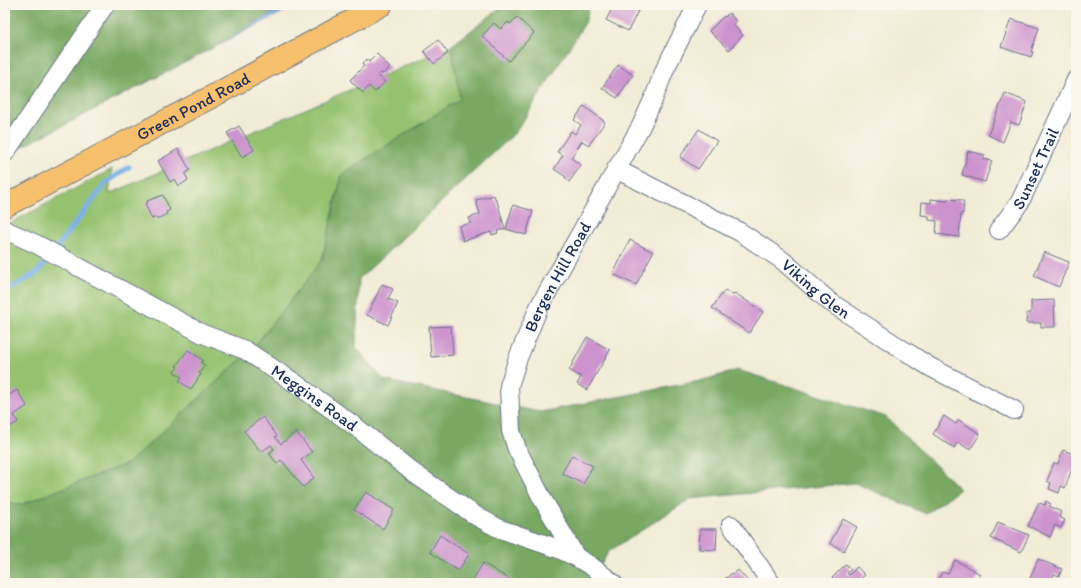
<svg xmlns="http://www.w3.org/2000/svg" width="1081" height="588" viewBox="0 0 1081 588" font-family="Itim,sans-serif">
<rect width="100%" height="100%" fill="#fbf7ec"/>
<filter id="ink" filterUnits="userSpaceOnUse"><feTurbulence type="fractalNoise" baseFrequency=".025" numOctaves="2"/><feDisplacementMap in="SourceGraphic" scale="8" xChannelSelector="R" yChannelSelector="G"/><feConvolveMatrix kernelMatrix="1 2 1 2 8 2 1 2 1" color-interpolation-filters="sRGB"/></filter>
<filter id="wash" filterUnits="userSpaceOnUse"><feTurbulence type="fractalNoise" baseFrequency=".012" numOctaves="4" result="noise"/><feDisplacementMap in="SourceGraphic" scale="16" xChannelSelector="R" yChannelSelector="G"/><feGaussianBlur stdDeviation="0.9" result="paint"/><feColorMatrix in="noise" values="0 0 0 0 0 0 0 0 0 0 0 0 0 0 0 0 0 1.4 0 .05"/><feComposite in="paint" operator="in"/></filter>
<g filter="url(#wash)">
<rect width="100%" height="100%" fill="#f1ecd5"/>
<!-- green -->
<polygon fill="#96c270" stroke="#587867" points="451,46 461,99 342,174 322,260 253,348 129,463 20,505 5,500 5,226 112,169 109,194"/>
<!-- forest -->
<g fill="#78a862" stroke="#4a6c60">
<polygon points="5,5 286,5 217,46 5,156"/>
<polygon points="504,5 590,5 585,23 516,132 359,279 356,347 384,380 540,412 700,381 738,370 886,417 960,489 926,514 855,483 690,499 608,552 592,583 5,583 5,500 20,505 129,463 253,348 322,260 342,174 460,99 451,46"/>
</g>
<!-- water -->
<polygon fill="#7db2eb" stroke="#4c70a4" points="286,5 296,5 217,46"/>
<g fill="none" stroke-linecap="round" stroke-linejoin="round">
<!-- stream -->
<polyline stroke="#7db2eb" stroke-width="5" points="5,292 38,272 106,183 129,167"/>
</g>
<g id="blocks">
<!-- building -->
<g fill="#cd93ce">
<polygon points="614,5 641,5 628,31 606,20"/>
<polygon points="729,13 736,21 733,25 743,35 729,50 709,31 724,16 725,17"/>
<polygon points="517,17 534,33 509,61 482,36 494,23 501,29 508,22 510,24"/>
<polygon points="1011,19 1039,28 1031,52 1033,52 1031,57 1001,47"/>
<polygon points="438,40 448,53 434,64 424,51"/>
<polygon points="377,54 390,68 383,74 381,73 378,75 385,82 375,92 369,86 363,93 350,80 364,66 362,64 367,59 369,62"/>
<polygon points="618,65 633,75 617,98 602,88"/>
<polygon points="1005,93 1027,102 1019,125 1011,122 1003,142 988,135"/>
<polygon points="584,106 605,122 589,145 582,141 571,158 581,165 569,182 565,178 566,177 554,169 563,155 557,152 571,131 575,134 581,125 574,120"/>
<polygon points="239,126 254,150 242,157 227,133"/>
<polygon points="699,129 717,141 698,169 680,157"/>
<polygon points="178,149 190,170 185,174 188,180 179,186 175,179 170,182 158,161"/>
<polygon points="968,151 985,155 983,159 992,161 985,182 962,175"/>
<polygon points="163,195 170,210 166,212 167,214 157,219 156,217 152,219 145,204 148,202 147,201"/>
<polygon points="494,195 496,201 497,201 505,229 497,231 498,233 492,235 491,232 463,241 459,226 471,223 469,218 480,214 476,200"/>
<polygon points="931,199 947,201 947,199 962,200 962,201 964,202 963,214 961,213 959,237 936,234 937,221 929,220 929,216 921,215 922,202 931,203"/>
<polygon points="513,205 533,211 526,235 506,229"/>
<polygon points="630,240 653,252 636,285 613,274"/>
<polygon points="1044,252 1069,262 1059,287 1034,276"/>
<polygon points="382,284 393,289 388,299 398,303 388,325 367,315"/>
<polygon points="725,290 733,295 735,293 763,312 749,333 712,308"/>
<polygon points="1054,300 1055,327 1041,327 1041,323 1026,323 1027,313 1031,313 1031,301"/>
<polygon points="451,326 453,355 431,357 429,327"/>
<polygon points="587,337 610,350 587,390 577,384 581,377 569,370"/>
<polygon points="188,350 203,360 201,363 205,365 199,373 201,374 191,389 179,381 182,377 174,372 178,367 176,366"/>
<polygon points="17,390 27,406 14,415 18,422 5,430 5,406 7,405 5,398"/>
<polygon points="944,416 956,424 959,420 980,434 970,450 958,442 954,448 933,434"/>
<polygon points="263,417 277,436 275,437 281,444 296,432 312,452 301,460 314,478 303,487 283,462 281,460 277,464 269,453 274,449 271,445 261,452 244,431"/>
<polygon points="1063,450 1076,455 1076,473 1071,471 1065,488 1061,486 1059,493 1049,489 1051,483 1047,481 1054,463 1058,464"/>
<polygon points="572,455 593,466 583,484 562,473"/>
<polygon points="366,492 394,510 383,529 354,510"/>
<polygon points="1046,501 1051,504 1049,506 1061,512 1059,517 1065,520 1061,528 1055,525 1050,537 1028,526 1039,503 1045,505"/>
<polygon points="843,519 857,527 844,551 830,543"/>
<polygon points="998,522 1029,535 1021,552 991,538"/>
<polygon points="700,529 717,529 716,550 699,549"/>
<polygon points="440,535 469,554 458,571 430,552"/>
<polygon points="1038,559 1062,569 1059,576 1054,574 1050,583 1028,583"/>
<polygon points="955,560 980,574 975,583 937,583 942,572 948,574"/>
<polygon points="483,563 512,581 511,583 478,583 473,580"/>
<polygon points="846,564 851,570 847,573 849,575 857,567 865,575 856,583 837,583 832,578"/>
<polygon points="738,570 748,581 745,583 720,583 732,573 733,574"/>
</g>
</g>
</g>
<g filter="url(#ink)">
<use href="#blocks" fill-opacity="0" stroke="#667188" stroke-width="1"/>
<g fill="none" stroke-linecap="round" stroke-linejoin="round">
<defs>
<g id="minor">
<polyline points="5,153 105,5"/>
<path id="s1" d="M616 169 740 232 782 260 830 302 891 342 930 367 1014 410"/>
<path id="s2" d="M5 230 36 244 203 334 245 350 295 383 356 427 415 474 476 516 500 529 559 549 576 557 591 566 613 583"/>
<path id="s3" d="M999 230 1020 202 1076 80"/>
<polyline points="731,525 771,583"/>
<path id="s4" d="M576 557 543 500 517 449 511 431 509 386 518 358 539 307 641 126 653 100 665 69 697 5"/>
</g>
<g id="primary">
<path id="s5" d="M5 206 211 97 381 5"/>
</g>
</defs>
<!-- minor casing -->
<use href="#minor" stroke="#667188" stroke-width="20"/>
<!-- primary casing -->
<use href="#primary" stroke="#667188" stroke-width="24"/>
<!-- minor -->
<use href="#minor" stroke="#fff" stroke-width="18"/>
<!-- primary -->
<use href="#primary" stroke="#f7c06c" stroke-width="22"/>
</g>
</g>
<g text-anchor="middle" stroke-width="3.5" stroke-linejoin="round" paint-order="stroke">
<!-- street labels -->
<g font-size="17" fill="#1b2f5e" stroke="#fbf7ec">
<text dy="6" stroke="none"><textPath href="#s5" startOffset="213">Green Pond Road</textPath></text>
<text dy="6" stroke="none"><textPath href="#s3" startOffset="72">Sunset Trail</textPath></text>
<text dy="6" stroke="none"><textPath href="#s4" startOffset="307">Bergen Hill Road</textPath></text>
<text dy="6" stroke="none"><textPath href="#s1" startOffset="234">Viking Glen</textPath></text>
<text dy="6" stroke="none"><textPath href="#s2" startOffset="353">Meggins Road</textPath></text>
</g>
</g>
<!-- margin -->
<rect width="1081" height="588" fill="none" stroke="#fbf7ec" stroke-width="20"/>
</svg>
